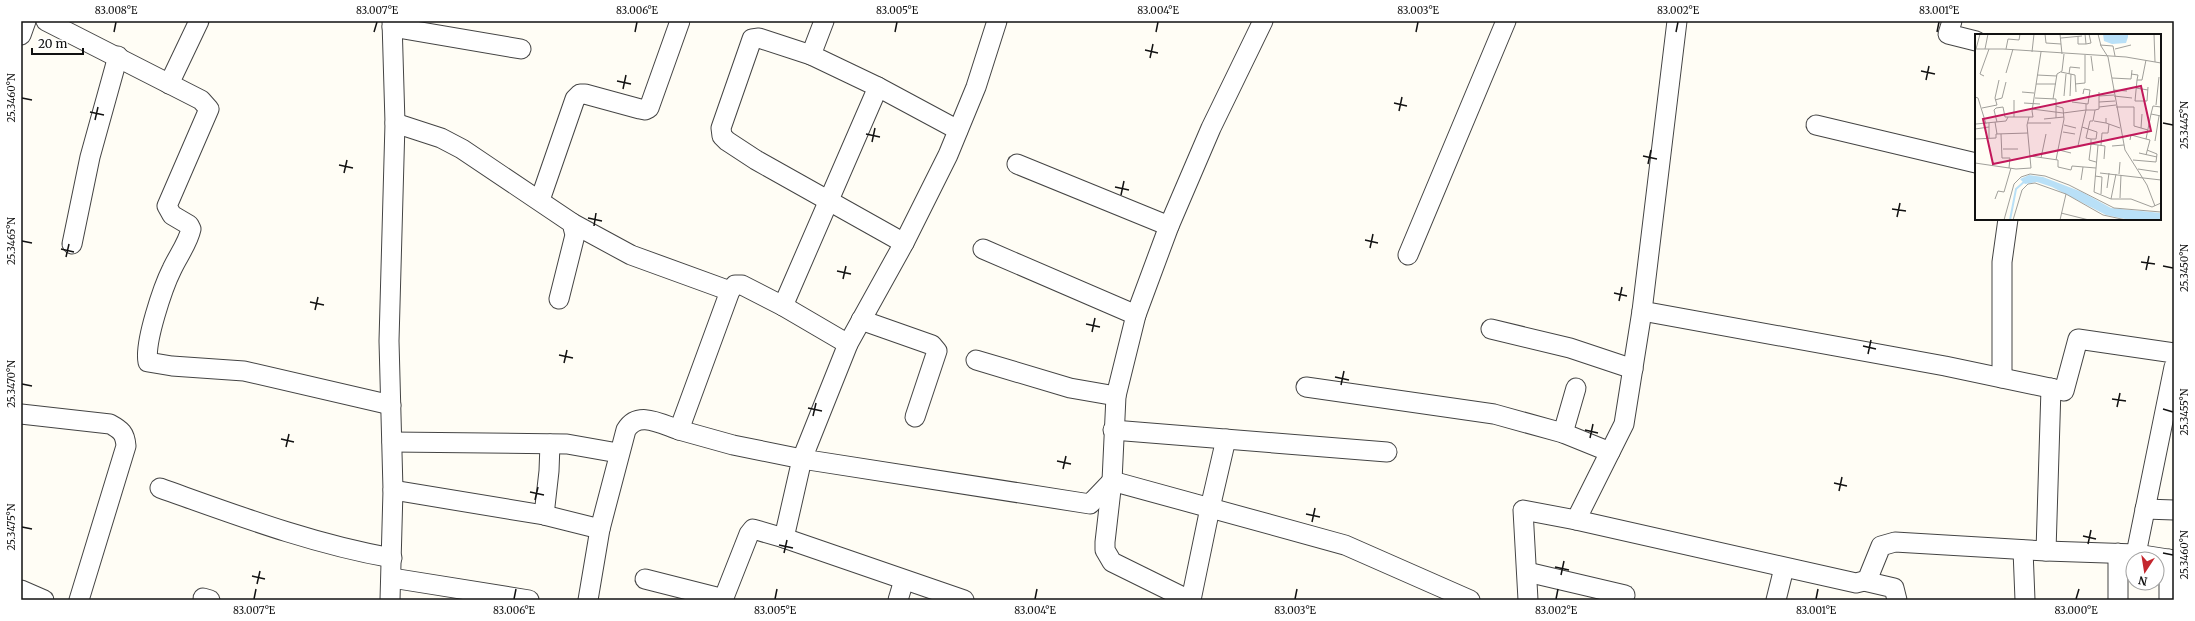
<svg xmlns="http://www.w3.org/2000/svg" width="2195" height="621" viewBox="0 0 2195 621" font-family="Merriweather,serif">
<rect width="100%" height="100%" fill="#fffdf5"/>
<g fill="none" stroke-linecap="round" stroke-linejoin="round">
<defs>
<g id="street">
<path d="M46 21 201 100 209 109 167 206 172 215 189 225 191 229C188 243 178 256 172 269 163 287 144 343 148 362L172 366 244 371 391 405"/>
<polyline points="1952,21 1948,34 1976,41"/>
<polyline points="392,27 521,49"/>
<polyline points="21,35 26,21"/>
<polyline points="811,55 759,38 752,39 721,128 722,136 727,141 756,160 904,243 848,344 802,459 1090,504 1112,481 1345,545 1470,600"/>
<polyline points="169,84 199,21"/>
<polyline points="878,87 958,130"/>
<polyline points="395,123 441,138 462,149 572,223 575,235 559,299"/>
<polyline points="1816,125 1976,163"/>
<polyline points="1017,164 1169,226"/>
<polyline points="540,200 575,99 580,94 585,94 640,109 645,110 649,108 680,21"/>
<polyline points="572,223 631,255 730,291"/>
<polyline points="904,243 948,155 976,87 997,21"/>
<polyline points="72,244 90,157 118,56"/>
<polyline points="983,249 1136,315"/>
<polyline points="1408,255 1506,21"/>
<polyline points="783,306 848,344"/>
<polyline points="1642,311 1945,366 2064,391 2078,339 2174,353"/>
<polyline points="861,320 932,345 937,351 915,417"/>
<polyline points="1491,329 1570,348 1633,369"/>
<polyline points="976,360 1070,388 1116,396"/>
<polyline points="2002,378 2002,262 2008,219"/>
<polyline points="1306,387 1494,414 1563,433 1610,452"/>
<path d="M21 414 110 424C121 430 125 433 126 446L79 600"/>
<polyline points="679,430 733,445 802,459 784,538"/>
<polyline points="1113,430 1387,452"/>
<polyline points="1563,433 1576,388"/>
<polyline points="392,442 567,444 618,453"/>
<path d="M160 488C236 515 312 544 392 558"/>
<polyline points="393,490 544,515 600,529"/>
<polyline points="2145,509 2174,510"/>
<polyline points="544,515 549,471 550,444"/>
<polyline points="1576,520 1856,583 1864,581 1868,578 1881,546 1895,542 2046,551 2136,554 2174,560"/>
<polyline points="2023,550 2025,600"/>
<polyline points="2046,551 2051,388"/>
<polyline points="2118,553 2118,600"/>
<polyline points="2136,554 2174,367"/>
<polyline points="1527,572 1625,595"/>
<polyline points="392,578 529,600"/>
<polyline points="645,579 724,599"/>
<polyline points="1864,581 1894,588 1897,600"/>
<polyline points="21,590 44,600"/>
<polyline points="203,598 210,600"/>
<polyline points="390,600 393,490 389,341 395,123 392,21"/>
<path d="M588 600 600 529 626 430C638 410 661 424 679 430L730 291 735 285H742L783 306 878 87 811 55 824 21"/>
<polyline points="723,600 749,534 753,529 784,538 964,600"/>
<polyline points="898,600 904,580"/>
<polyline points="1189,600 1112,562 1105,550 1105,542 1112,481 1116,396 1136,315 1169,226 1211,128 1263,21"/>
<polyline points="1191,600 1210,508 1226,439"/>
<polyline points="1528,600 1523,510 1576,520 1624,424 1642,311 1677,21"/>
<polyline points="1776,600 1784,568"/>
<polyline points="2169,600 2169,559"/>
</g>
</defs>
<!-- street casing -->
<use href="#street" stroke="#444" stroke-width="21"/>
<!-- street -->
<use href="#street" stroke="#fff" stroke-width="19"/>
</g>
<!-- ticks -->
<path fill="none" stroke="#111" stroke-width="1.5" d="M114 32 116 22M374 32 377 22M635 32 637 22M895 32 897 22M1156 32 1158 22M1416 32 1418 22M1676 32 1678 22M1937 32 1939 22M1145 50 1158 53M1150 58 1153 44M1921 71 1935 74M1926 80 1929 66M617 81 631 84M623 89 626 75M22 98 32 100M1394 103 1407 106M1399 111 1402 97M90 112 104 115M95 120 98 107M2163 123 2173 125M866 134 880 137M872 142 875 128M1643 156 1657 159M1648 164 1651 150M339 165 353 168M344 173 347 160M1115 187 1129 190M1121 195 1124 181M1892 209 1906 211M1897 217 1900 203M588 218 602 221M594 226 596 213M1365 240 1378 243M22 241 32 243M1370 248 1373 234M61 249 74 252M66 257 69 244M2141 262 2155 264M2163 266 2173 268M2146 270 2149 256M837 271 851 274M843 279 846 266M1614 293 1627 296M1619 301 1622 287M310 302 324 305M315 310 318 297M1086 324 1100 327M1092 332 1095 318M1863 346 1876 349M1868 354 1871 340M559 355 573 358M564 363 567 350M1335 377 1349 380M22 384 32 386M1341 385 1344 371M2112 399 2126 401M2117 407 2120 393M808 408 822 411M2163 409 2173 412M813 416 816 403M1585 430 1598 433M1590 438 1593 424M281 439 294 442M286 447 289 434M1057 461 1071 464M1063 469 1066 456M1834 483 1847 486M1839 491 1842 477M530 492 544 495M535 500 538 487M1306 514 1320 517M1312 522 1315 508M22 527 32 529M2083 536 2096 539M2088 544 2091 530M779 545 793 548M784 553 787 540M2163 553 2173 555M1555 567 1569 570M1561 575 1564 561M252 576 265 579M257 584 260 571M254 599 256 589M514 599 516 589M775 599 777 589M1035 599 1037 589M1295 599 1297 589M1556 599 1558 589M1816 599 1818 589M2076 599 2079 589"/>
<!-- overview -->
<g transform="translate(1975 34)">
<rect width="186" height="186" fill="#fffdf5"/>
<path d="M128 0H153V3L151 9 137 10 129 7ZM54 141 68 143 107 158 136 174 186 179V186L150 185 131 181 77 153 62 148 50 150 45 145Z" fill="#b9e0f7"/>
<path fill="none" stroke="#b9e0f7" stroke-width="2" d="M35 186 41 155 50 147"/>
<path fill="none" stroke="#a09f9a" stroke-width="1" d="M70 0 71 9 86 10M85 0 87 20M123 0 126 12 133 23 150 116 172 151 180 172M179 0 180 28M103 2V10H111L110 0M86 4 107 2M111 10 116 9 114 0M125 11 138 12 140 22M0 15H28L151 23 186 29M1 15 5 0M10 15 13 0M31 15 33 5 44 6 45 0M140 15 156 11M57 18 59 0M116 22 118 37M171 26 167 46H162L160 67H172L173 53M86 38 100 41 101 58M31 39 38 15M94 40 95 33 105 34M156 40 163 41 162 46M62 41 82 42M9 42 5 40 14 15M137 44 156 45 157 36M61 50H81M100 50 110 49V21M161 54 173 56M138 56 152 57M47 58 59 59M124 58V75L120 76 118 87H115L111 104 116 105V110L130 112 129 125M89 62 91 40M95 62 96 40M124 62 139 61M139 62 157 64M0 63 3 64 11 90M60 64 81 65V84M78 65 82 40 87 37 89 20M20 66 27 64 31 48M97 68 113 70 115 56 109 55 108 60M124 68 140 67M49 69 65 70M111 70V76H120M181 71 184 43M81 72 88 74 89 85 81 126M124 73 141 71M141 73H159V92L173 96M7 74 22 71 20 64 24 46M57 75 88 79 111 76 107 93 122 98 121 105H116M176 80 178 72 186 73M39 83V66M131 84V89L145 94M69 85 89 83M119 87 131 89M20 88 22 100M22 88 19 76 21 74 28 73 30 83H33M14 89V104M53 89H76M1 90 31 87 33 83H54M89 91 101 94M166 94 167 80M0 95 14 93M88 98 100 100M26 100 27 124H35L34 134M0 105 21 104V100L53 99M155 106 156 101 171 105M180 107 184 82M116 110 114 126 121 128M123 111 119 158 136 165H156L177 173 186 169M126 111 127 99H133L134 90M103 112 107 93M137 112 149 111M28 115H43M84 116 96 119M164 119 182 123M171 121 175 106 171 105 176 80 186 82M55 122 83 126V133L96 136 97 132 121 134M66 124 71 100M158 126 181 128 182 120 172 116M0 129 41 135 56 134 52 91 54 83H58L57 77 66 18M163 135 183 138M125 139 186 146M144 140 145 128M120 142 127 143 126 160M106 146 108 133M132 154 134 139M145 164 146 141M20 165 23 157 29 158 36 134M136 165 141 140M86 179 114 186M29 186 39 150 46 143 55 140 70 142 94 151 139 174 186 178M38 186 47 156 53 150 60 149 91 160 128 181 151 186M85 186 91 160"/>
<path fill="#c2185b" fill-opacity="0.15" stroke="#c2185b" stroke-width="2" d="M166 52 176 97 18 130 8 85Z"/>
<rect width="186" height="186" fill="none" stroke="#111" stroke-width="2"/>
</g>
<!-- border -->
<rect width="2195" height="621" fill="none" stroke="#ffffff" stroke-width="44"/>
<!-- north arrow -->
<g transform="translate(2145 571) rotate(192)"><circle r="19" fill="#ffffff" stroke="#a0a0a0"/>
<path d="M0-3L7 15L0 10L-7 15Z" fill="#c4262e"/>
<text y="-6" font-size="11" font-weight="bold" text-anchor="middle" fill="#111111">N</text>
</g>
<!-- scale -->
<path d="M32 48v6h51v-6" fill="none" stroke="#111111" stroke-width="2"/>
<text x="38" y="48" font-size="12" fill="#111111" stroke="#ffffff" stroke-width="3" paint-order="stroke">20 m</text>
<rect x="22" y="22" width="2151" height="577" fill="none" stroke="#111" stroke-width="1.5"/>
<g font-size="10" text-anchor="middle" fill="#111">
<text x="116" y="14">83.008°E</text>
<text x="377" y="14">83.007°E</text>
<text x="637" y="14">83.006°E</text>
<text x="897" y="14">83.005°E</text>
<text x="1158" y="14">83.004°E</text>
<text x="1418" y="14">83.003°E</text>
<text x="1678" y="14">83.002°E</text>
<text x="1939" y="14">83.001°E</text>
<text transform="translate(11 98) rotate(-90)" y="4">25.3460°N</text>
<text transform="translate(2184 125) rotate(-90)" y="4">25.3445°N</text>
<text transform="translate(11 241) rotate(-90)" y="4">25.3465°N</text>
<text transform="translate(2184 268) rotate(-90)" y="4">25.3450°N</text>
<text transform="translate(11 384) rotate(-90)" y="4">25.3470°N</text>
<text transform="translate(2184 412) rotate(-90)" y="4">25.3455°N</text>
<text transform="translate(11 527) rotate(-90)" y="4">25.3475°N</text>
<text transform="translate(2184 555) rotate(-90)" y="4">25.3460°N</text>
<text x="254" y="614">83.007°E</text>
<text x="514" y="614">83.006°E</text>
<text x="775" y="614">83.005°E</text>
<text x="1035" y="614">83.004°E</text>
<text x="1295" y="614">83.003°E</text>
<text x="1556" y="614">83.002°E</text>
<text x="1816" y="614">83.001°E</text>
<text x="2076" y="614">83.000°E</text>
</g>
</svg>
